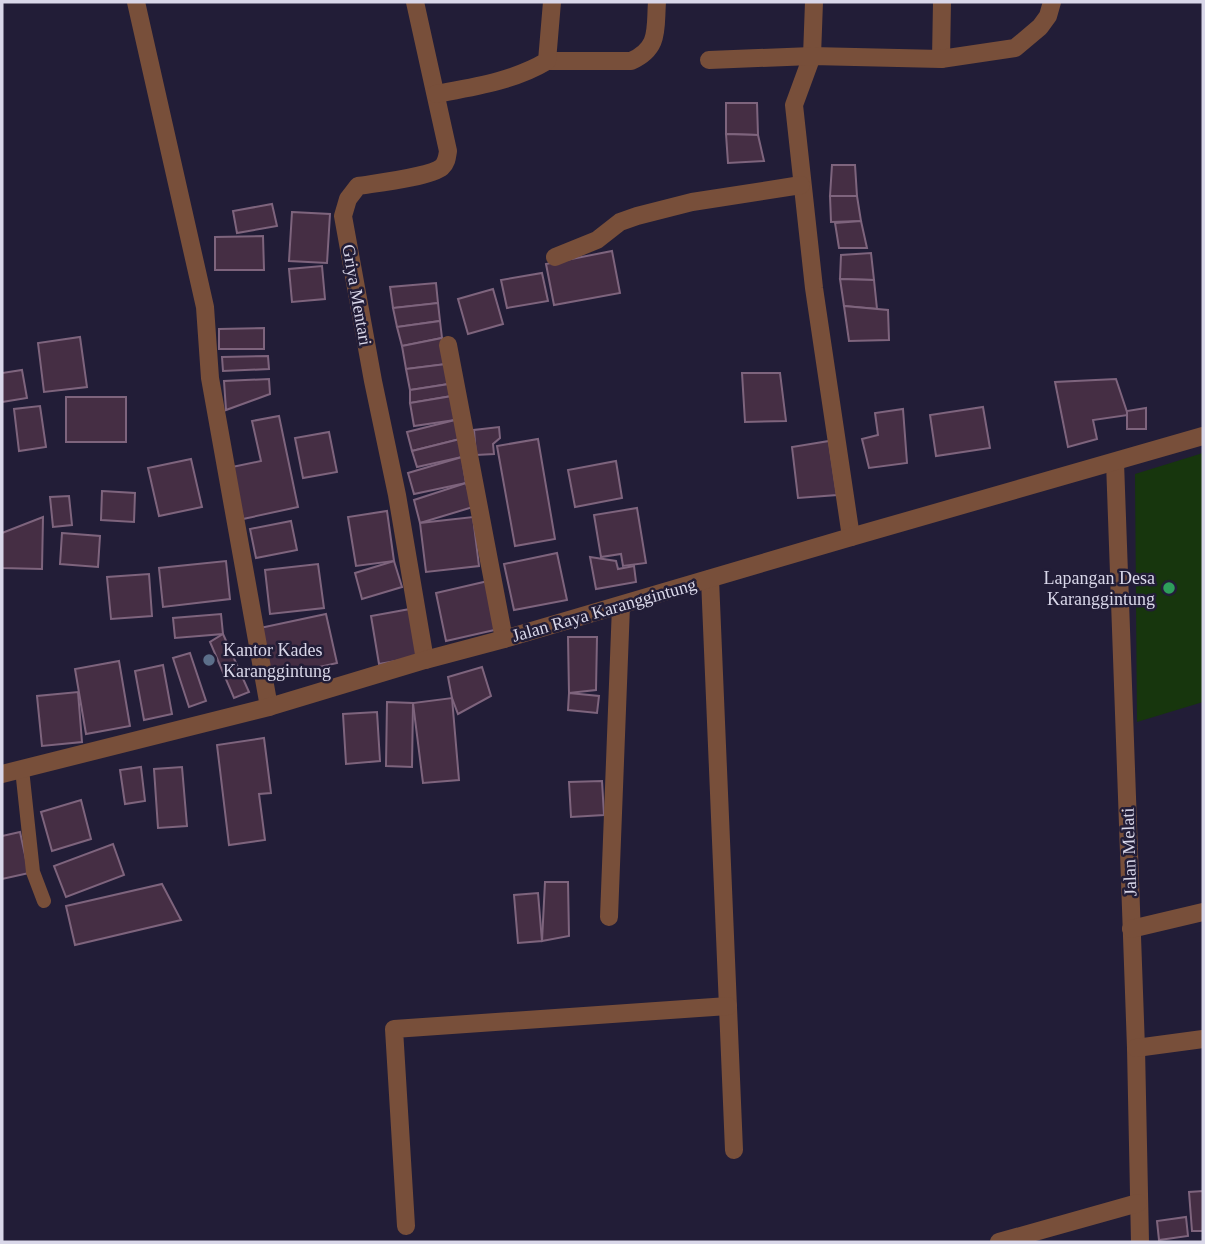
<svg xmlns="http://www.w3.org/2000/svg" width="1205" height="1244" viewBox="0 0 1205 1244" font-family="'Times New Roman',serif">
<rect width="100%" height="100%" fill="#221d37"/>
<!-- green -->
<polygon fill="#17360d" points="1203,453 1203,702 1137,722 1135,474"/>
<!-- building -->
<g fill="#452e44" stroke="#7e647d" stroke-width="2">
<polygon points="726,103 757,103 758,135 726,134"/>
<polygon points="726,134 758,135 764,161 728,163"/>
<polygon points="832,165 855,165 857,196 830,196"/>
<polygon points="830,196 857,196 861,221 831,222"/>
<polygon points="272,204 277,226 237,233 233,211"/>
<polygon points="292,212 330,214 327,263 289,261"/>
<polygon points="861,221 867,248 839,248 835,223"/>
<polygon points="263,236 264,270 215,270 215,237"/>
<polygon points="612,251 620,293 554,305 546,264"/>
<polygon points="871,253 874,280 840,279 841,255"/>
<polygon points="322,266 325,299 292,302 289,269"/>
<polygon points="542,273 548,301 507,308 501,280"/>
<polygon points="840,279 874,280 877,309 844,306"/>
<polygon points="436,283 438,303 393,308 390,287"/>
<polygon points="493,289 503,324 468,334 458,299"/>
<polygon points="438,303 440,321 397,327 393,308"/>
<polygon points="844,306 888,310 889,340 849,341"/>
<polygon points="440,321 442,338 402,346 397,327"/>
<polygon points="264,328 264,349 219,349 219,329"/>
<polygon points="80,337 87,387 44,392 38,343"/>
<polygon points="442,338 446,364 406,369 402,346"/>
<polygon points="268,356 269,369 223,371 222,357"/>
<polygon points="446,364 449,384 410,390 406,369"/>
<polygon points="22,370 27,398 2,402 2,373"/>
<polygon points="742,373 780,373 786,421 745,422"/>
<polygon points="269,379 270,394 226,410 224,381"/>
<polygon points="1116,379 1128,415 1093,420 1097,439 1068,447 1055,382"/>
<polygon points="449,384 452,396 410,403 410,390"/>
<polygon points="452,396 455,420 414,426 410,403"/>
<rect x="66" y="397" width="60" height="45"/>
<polygon points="40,406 46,447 19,451 14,409"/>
<polygon points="983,407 990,448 936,456 930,415"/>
<polygon points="1146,408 1146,429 1127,429 1127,411"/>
<polygon points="903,409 907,463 869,468 862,439 878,435 875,413"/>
<polygon points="279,416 298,507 243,519 232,467 261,461 252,421"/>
<polygon points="455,420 460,439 412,451 407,432"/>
<polygon points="499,427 500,438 493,444 494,454 476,455 474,430"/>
<polygon points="329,432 337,472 303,478 295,438"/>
<polygon points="460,439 462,457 417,467 412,451"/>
<polygon points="538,439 555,539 515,546 497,446"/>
<polygon points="829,441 837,495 798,498 792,447"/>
<polygon points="462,457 466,483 414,494 408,473"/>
<polygon points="191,459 202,507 159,516 148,468"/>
<polygon points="616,461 622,498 575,507 568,470"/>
<polygon points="466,483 473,507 420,523 414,500"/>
<polygon points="102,491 135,493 134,522 101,520"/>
<polygon points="69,496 72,525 53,527 50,497"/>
<polygon points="637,508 646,563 623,566 621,554 601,557 594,515"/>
<polygon points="387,511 394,561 356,566 348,517"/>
<polygon points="43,517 42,569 2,568 2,533"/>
<polygon points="473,517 479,566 426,572 420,523"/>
<polygon points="291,521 297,550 256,558 250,529"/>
<polygon points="62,533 100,536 98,567 60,564"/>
<polygon points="557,553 567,600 514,610 504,564"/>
<polygon points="590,557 616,561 618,569 634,566 636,582 596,589"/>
<polygon points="226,561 230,599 163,607 159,568"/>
<polygon points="394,561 402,587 362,599 355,573"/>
<polygon points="318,564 324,608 270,614 265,570"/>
<polygon points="149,574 152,616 111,619 107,577"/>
<polygon points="488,581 499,629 446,641 436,593"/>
<polygon points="410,609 418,657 379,664 371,616"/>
<polygon points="221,614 223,634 175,638 173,618"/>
<polygon points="326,614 337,663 271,678 260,628"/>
<polygon points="223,634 249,692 234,698 210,642"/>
<polygon points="568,637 597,637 596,690 569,693"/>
<polygon points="190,653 206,701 189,707 173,658"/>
<polygon points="119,661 130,726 86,734 75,669"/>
<polygon points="163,665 172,714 144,720 135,671"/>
<polygon points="482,667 491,696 458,714 452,698 448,677"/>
<polygon points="78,692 82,742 42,746 37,696"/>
<polygon points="569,693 599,696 597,713 568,710"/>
<polygon points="452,698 459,780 423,783 413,703"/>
<polygon points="387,702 413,703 412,767 386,766"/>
<polygon points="377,712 380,761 346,764 343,714"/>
<polygon points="264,738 271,793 259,794 265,840 229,845 217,745"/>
<polygon points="141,767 145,801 125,804 120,770"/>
<polygon points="182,767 187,826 158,828 154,769"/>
<polygon points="602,781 604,815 571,817 569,782"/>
<polygon points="81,800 91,839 52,851 41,812"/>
<polygon points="20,832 29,873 2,879 2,836"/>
<polygon points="113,844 124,875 66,897 54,866"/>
<polygon points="545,882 568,882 569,936 542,941"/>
<polygon points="162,884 181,920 75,945 66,906"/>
<polygon points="538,893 542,941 518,943 514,895"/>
<polygon points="1203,1191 1203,1231 1192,1231 1189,1192"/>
<polygon points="1186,1217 1188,1236 1159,1240 1157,1221"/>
</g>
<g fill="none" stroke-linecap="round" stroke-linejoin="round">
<!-- service -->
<polyline stroke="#784f3a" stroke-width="14" points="22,769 33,872 44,901"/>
<!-- minor -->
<g stroke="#784f3a" stroke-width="18">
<polyline points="136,2 205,307 210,378 269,707"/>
<path d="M415 2 448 151C447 157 447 162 442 167 430 177 376 183 358 186L348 199 343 216 373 381 397 495 425 660"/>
<polyline points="814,2 812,56 794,105 814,288 851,537"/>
<polyline points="941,59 942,2"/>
<polyline points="709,60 812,56 941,59 1015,48 1040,27 1048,16 1052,2"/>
<path d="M547 61H631C660 48 655 29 657 2"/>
<path d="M436 94C473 87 514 81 547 61L552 2"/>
<polyline points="555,257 597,240 620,222 637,216 692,202 801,185"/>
<polyline points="448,345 504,639"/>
<polyline points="1115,462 1136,1048 1140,1242"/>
<polyline points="710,579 734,1150"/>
<polyline points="2,774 269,707 425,660 504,639 851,537 1203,436"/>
<polyline points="609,917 621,606"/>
<polyline points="1131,929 1203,912"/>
<polyline points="1136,1048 1203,1039"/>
<polyline points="406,1226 394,1029 728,1006"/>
<polyline points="999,1242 1138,1203"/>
</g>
</g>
<!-- markers -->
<circle fill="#2e9e5b" stroke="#221d37" stroke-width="2.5" cx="1169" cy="588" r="7"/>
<circle fill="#5c6f8a" stroke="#221d37" stroke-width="2.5" cx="209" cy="660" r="7"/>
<g text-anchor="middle" stroke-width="5" stroke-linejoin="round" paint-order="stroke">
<!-- street labels -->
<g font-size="18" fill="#d9d7e9" stroke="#221d37">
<text transform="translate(357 295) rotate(80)" y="6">Griya Mentari</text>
<text transform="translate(604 610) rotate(-16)" y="6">Jalan Raya Karanggintung</text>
<text transform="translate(1129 852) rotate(-92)" y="6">Jalan Melati</text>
</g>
<!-- poi labels -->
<g font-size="18" fill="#d9d7e9" stroke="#221d37" text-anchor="end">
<text x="1155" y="584">Lapangan Desa<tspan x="1155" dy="21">Karanggintung</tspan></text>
<text x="223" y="656" text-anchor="start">Kantor Kades<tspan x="223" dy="21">Karanggintung</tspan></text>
</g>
</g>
<!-- border -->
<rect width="1205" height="1244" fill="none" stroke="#d9d7e9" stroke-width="7"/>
</svg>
